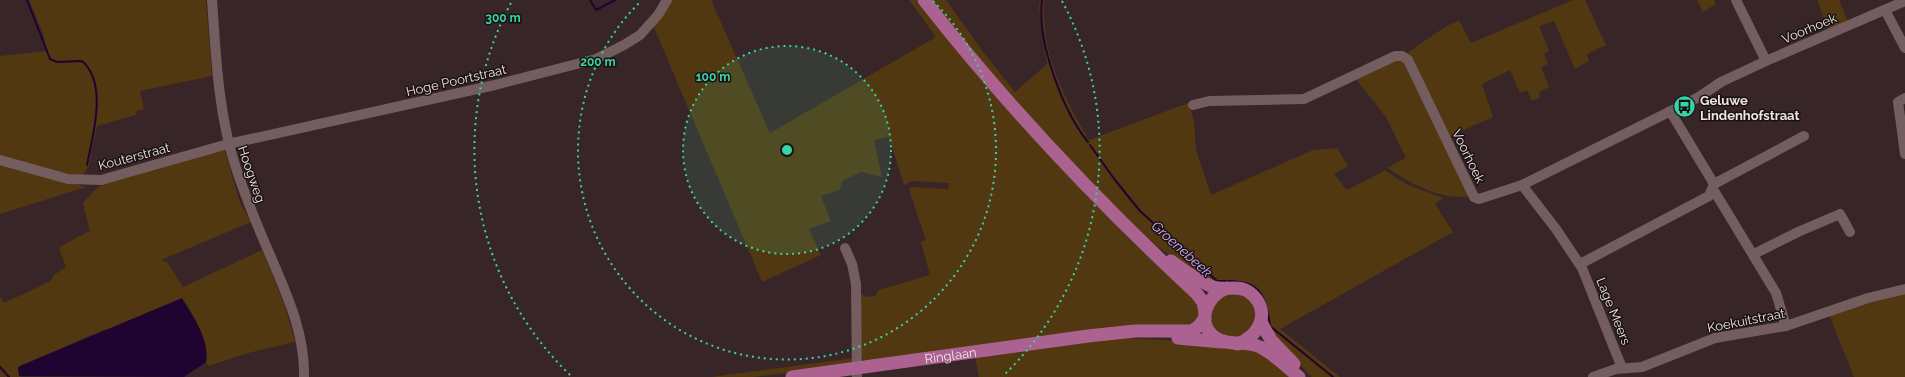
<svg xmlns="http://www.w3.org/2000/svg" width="1905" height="377" viewBox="0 0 1905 377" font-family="Raleway,sans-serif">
<rect width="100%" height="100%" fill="#382527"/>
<!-- green -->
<g fill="#523811">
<polygon points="29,0 206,0 212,76 140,91 144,109 135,112 136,115 97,126 89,165 82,177 75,176 0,156 0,56 47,51 43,33"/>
<polygon points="670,0 711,0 770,133 936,37 909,0 917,0 943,33 1192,295 1201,312 1195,326 865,362 859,354 858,292 867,297 875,296 879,290 930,275 921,242 926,240 909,190 911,187 948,189 949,183 912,181 904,185 889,137 874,140 882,177 861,172 842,181 840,190 821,196 831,221 809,229 821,255 762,282 653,25"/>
<path d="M930 0H946L984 53 1015 92 1047 64 1039 7 1040 0H1044C1041 53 1063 96 1089 140L1188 103 1194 120 1196 150 1211 195 1313 150 1337 148 1348 166 1334 174 1347 190 1381 173 1384 170 1408 185 1443 198 1435 204 1453 232 1280 329 1340 377H1312L1271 336 1262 301C1230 289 1204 278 1175 259 1153 245 1135 225 1116 207 1049 143 990 71 930 0Z"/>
<polygon points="1573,0 1585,0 1606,45 1587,54 1589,61 1575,69 1554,21 1539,26 1549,51 1544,54 1548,64 1541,67 1549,87 1539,92 1540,97 1532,101 1527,90 1520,93 1510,70 1482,84 1493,117 1448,137 1404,55 1445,27 1459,20 1471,43"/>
<polygon points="1697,0 1714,0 1716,4 1703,12"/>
<polygon points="1817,0 1839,0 1848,22 1828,29"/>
<path d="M1394 59 1402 60 1470 196C1440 201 1411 183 1387 168L1406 158 1386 117 1355 78Z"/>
<path d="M219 149 225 151 240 203 251 222 161 260 167 262 183 287 262 250 285 306 295 342 248 353 208 366 206 362C209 346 200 330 193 315L103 330 20 366 18 368 20 377H0V297L4 303 51 281 54 275 66 267 59 248 72 240 90 231 83 203 94 191 104 183Z"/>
<polygon points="0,163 86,187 0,214"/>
<polygon points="1905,292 1905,377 1854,377 1829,315 1890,295"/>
<polygon points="1240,293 1254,305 1256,321 1244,336 1231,338 1217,332 1211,323 1210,311 1221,295"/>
<polygon points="1128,338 1214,343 1259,350 1292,377 979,377 975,357 1093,341"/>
<polygon points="854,358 852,364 754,377 711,377"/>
</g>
<!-- water -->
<path fill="#1f0331" d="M182 298C193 316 210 340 206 362L184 377 19 376 18 368 20 366Z"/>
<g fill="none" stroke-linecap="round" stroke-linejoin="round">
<!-- stream -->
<g stroke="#1f0331" stroke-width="2">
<path d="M27 0 50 59 57 62 82 61C108 83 93 135 87 165"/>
<polyline points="590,0 596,10 615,0"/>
<path d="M1042 0C1037 41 1062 110 1088 142"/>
<path d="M1090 145 1115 180 1140 211 1217 281C1257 280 1264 287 1270 326L1333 377"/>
<polyline points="0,367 9,377"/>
</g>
<!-- minor -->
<g stroke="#735d5f" stroke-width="10">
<path d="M212 0C216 55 218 112 235 165 245 196 257 225 270 255 287 295 305 333 304 377"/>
<polyline points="1736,0 1766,61"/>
<polyline points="1885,10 1905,48"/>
<polyline points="1905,98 1898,102 1905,154"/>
<polyline points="1193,105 1209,101 1304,99 1395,56 1402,56 1408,60 1474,197 1479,199 1522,185 1699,97 1721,82 1766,61 1905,1"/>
<polyline points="1670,111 1714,184 1804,136"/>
<polyline points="0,160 68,179 101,180 228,144 495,85 596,59 624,45 640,35 658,15 667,0"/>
<polyline points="1522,185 1556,229 1582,268 1622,368"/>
<polyline points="1713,189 1776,293 1786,326"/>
<polyline points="845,248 852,264 856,284 857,377"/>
<polyline points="1754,254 1798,232 1840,214 1850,232"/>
<polyline points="1580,264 1709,196 1714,184"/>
<polyline points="1593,377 1616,369 1642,367 1715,338 1786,326 1868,298 1905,289"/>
</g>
<!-- major -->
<g stroke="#ab6291" stroke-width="13">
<path d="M924 0C1007 106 1099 203 1197 294L1203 302 1205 312"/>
<path d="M1171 261C1183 270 1198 281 1213 287 1225 291 1238 284 1249 292 1272 309 1261 336 1237 344"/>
<path d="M1227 288C1206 295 1195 324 1216 338 1230 347 1246 340 1260 347 1274 354 1287 367 1299 377"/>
<polyline points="1261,322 1271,340 1294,364"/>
<polyline points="1178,338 1222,342"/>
<path id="s1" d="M792 377 1088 336 1135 331H1192L1199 326 1205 318"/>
</g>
</g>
<!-- distance rings -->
<circle cx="787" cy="150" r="104" fill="#36d4a7" fill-opacity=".12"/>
<g fill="none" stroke="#36d4a7" stroke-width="2" stroke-dasharray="2 4">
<circle cx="787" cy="150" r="104"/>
<path d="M933 1A209 209 0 1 1 641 1"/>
<path d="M570 375A313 313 0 0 1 512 1M1062 1A313 313 0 0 1 1004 375"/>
</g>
<!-- icons -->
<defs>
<symbol id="bus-disc" viewBox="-11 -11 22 22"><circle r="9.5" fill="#36d4a7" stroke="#191112"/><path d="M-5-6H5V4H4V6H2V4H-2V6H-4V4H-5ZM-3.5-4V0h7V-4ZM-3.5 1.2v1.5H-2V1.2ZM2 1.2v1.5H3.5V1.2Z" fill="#111"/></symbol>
</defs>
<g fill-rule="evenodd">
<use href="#bus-disc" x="1672" y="94" width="25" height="25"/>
</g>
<g text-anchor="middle" stroke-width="3" stroke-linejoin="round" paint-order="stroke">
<!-- street labels -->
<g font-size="13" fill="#f1e4e5" stroke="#191112">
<text transform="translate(1809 28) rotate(-23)" y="5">Voorhoek</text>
<text transform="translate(456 80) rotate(-13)" y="5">Hoge Poortstraat</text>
<text transform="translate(134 156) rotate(-15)" y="5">Kouterstraat</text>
<text transform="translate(1469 156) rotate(64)" y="5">Voorhoek</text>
<text transform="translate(252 174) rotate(71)" y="5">Hoogweg</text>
<text transform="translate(1614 311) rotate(68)" y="5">Lage Meers</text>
<text transform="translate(1746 320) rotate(-11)" y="5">Koekuitstraat</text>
<text dy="5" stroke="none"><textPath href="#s1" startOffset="160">Ringlaan</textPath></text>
</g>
<!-- poi labels -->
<g font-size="13" font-weight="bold" fill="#f1e4e5" stroke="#191112" text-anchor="start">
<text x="1700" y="105">Geluwe<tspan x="1700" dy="15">Lindenhofstraat</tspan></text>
</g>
<!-- water labels -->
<g font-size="14" font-style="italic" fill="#d5adf8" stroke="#191112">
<text transform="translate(1182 249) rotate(42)" y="5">Groenebeek</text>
</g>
</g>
<circle cx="787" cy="150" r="6" fill="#36d4a7" stroke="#191112" stroke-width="2"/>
<g font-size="12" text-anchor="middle" font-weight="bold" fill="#36d4a7" stroke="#191112" stroke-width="3" stroke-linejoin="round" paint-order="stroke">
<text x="503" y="22">300 m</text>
<text x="598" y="66">200 m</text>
<text x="713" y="81">100 m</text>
</g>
</svg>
